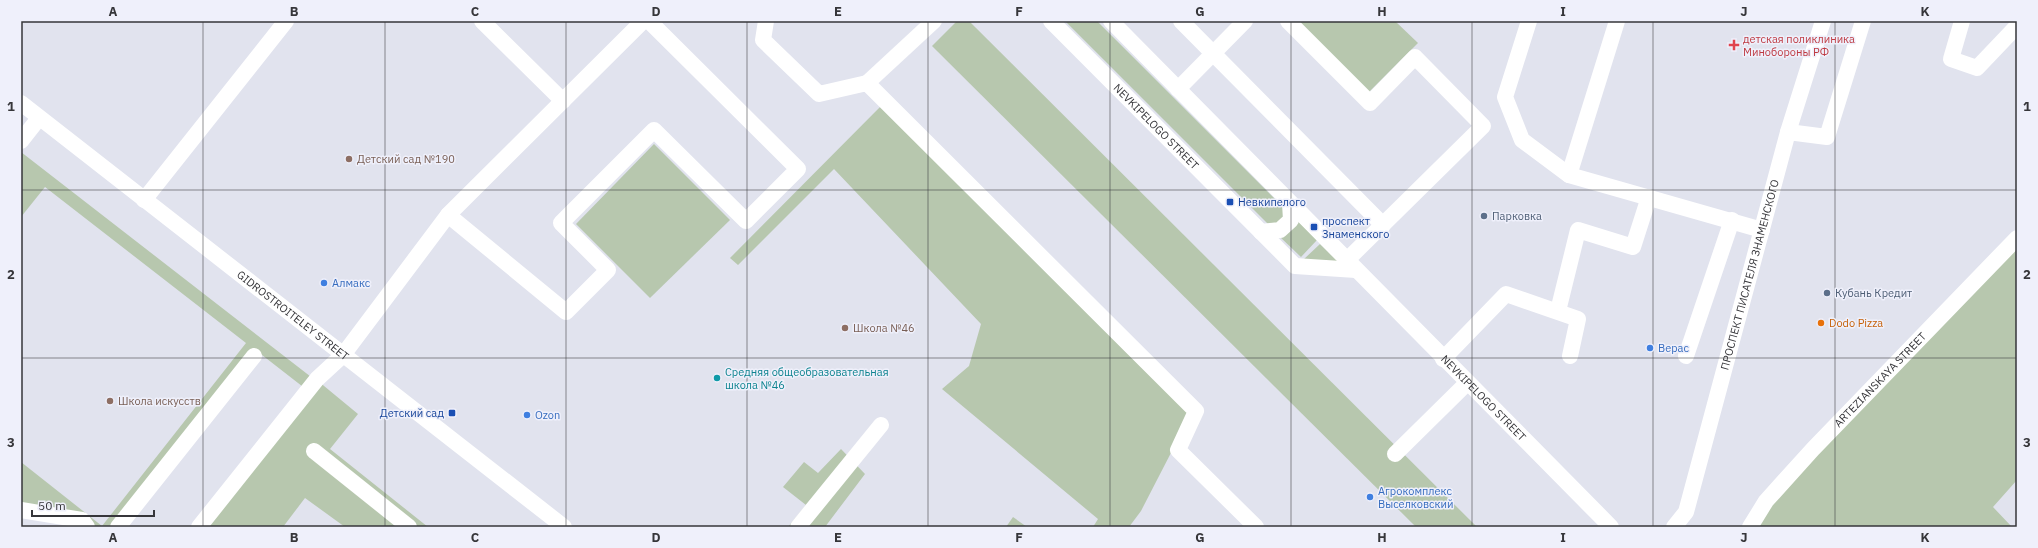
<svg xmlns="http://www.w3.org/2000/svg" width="2038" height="548" viewBox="0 0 2038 548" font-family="'IBM Plex Sans',sans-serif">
<rect width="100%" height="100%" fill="#e1e3ee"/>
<!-- green -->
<g fill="#b7c7ae">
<polygon points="957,21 969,21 1477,527 1416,527 932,46"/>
<polygon points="1065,21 1097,21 1286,210 1287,216 1275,226 1270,226"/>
<polygon points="1297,21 1395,21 1418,43 1369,92"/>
<polygon points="882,105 1191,414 1141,511 1129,527 1093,527 1098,519 942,389 969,366 981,324 834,169 738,265 730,258"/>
<polygon points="654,144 730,220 650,298 576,224"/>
<polygon points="21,152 315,380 307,390 253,348 110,527 92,527 21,508 21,462 102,526 246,343 45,187 21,217"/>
<polygon points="1296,219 1317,240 1301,257 1279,236"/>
<polygon points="2017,243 2017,480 1993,507 2012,527 1752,527 1784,480"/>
<polygon points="1320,244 1341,264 1303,260"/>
<polygon points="318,381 358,414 330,449 428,527 345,527 305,498 283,527 201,527"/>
<polygon points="841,449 865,474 825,527 788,527 806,505 783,487 804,462 818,473"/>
<polygon points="1013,517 1027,527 1006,527"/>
</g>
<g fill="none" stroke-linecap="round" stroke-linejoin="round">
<!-- minor -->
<g stroke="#fff" stroke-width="16">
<polyline points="482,21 563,101"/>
<polyline points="766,21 763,40 819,94 867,83 1196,411 1178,450 1256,527"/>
<path id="s1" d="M1051 21 1295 266 1356 270"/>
<path id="s2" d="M1111 21 1611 527"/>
<polyline points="1181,21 1383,225"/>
<polyline points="1288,21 1370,103 1415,57 1483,126 1347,260"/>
<polyline points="1529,21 1505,97 1522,140 1569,175 1762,230"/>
<polyline points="1962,21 1951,59 1977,68 2017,26"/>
<polyline points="867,83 934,21"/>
<polyline points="1178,89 1245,21"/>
<path id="s3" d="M21 103 564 527"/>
<polyline points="1788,132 1827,137 1863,21"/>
<polyline points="21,141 39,118"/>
<polyline points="1569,175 1617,21"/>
<polyline points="144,200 286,21"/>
<polyline points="448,215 566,312 608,270 561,223 654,130 746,221 798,169 649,21"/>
<polyline points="1261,232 1280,230 1291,220 1290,203"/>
<polyline points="1558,311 1578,230 1633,247 1649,197"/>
<polyline points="1686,356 1732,220"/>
<polyline points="1443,359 1506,294 1578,319 1570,356"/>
<polyline points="314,451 409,527"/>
<polyline points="1395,454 1467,383"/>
<polyline points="21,510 82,520 87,527"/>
<polyline points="118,527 254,356"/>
<polyline points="199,527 317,379 343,355 448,215 643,21"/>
<polyline points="798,527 881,425"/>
<path id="s4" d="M1674 527 1686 512 1788 132 1823 21"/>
<path id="s5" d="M1750 527 1766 501 1813 449 2017 238"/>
</g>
</g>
<!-- grid -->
<path fill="none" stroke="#36363a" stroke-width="1" stroke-opacity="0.55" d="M203 21V527M385 21V527M566 21V527M747 21V527M928 21V527M1110 21V527M1291 21V527M1472 21V527M1653 21V527M1835 21V527M21 190H2017M21 358H2017"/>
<!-- markers -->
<path fill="#e0444e" stroke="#eff0fb" stroke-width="1.5" d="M1732 39h4v4h4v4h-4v4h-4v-4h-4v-4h4z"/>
<g fill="#8d6e63" stroke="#eff0fb" stroke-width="1.5">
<circle cx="349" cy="159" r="4"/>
<circle cx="845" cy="328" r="4"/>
<circle cx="110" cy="401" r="4"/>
</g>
<g fill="#1a4fb4" stroke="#eff0fb" stroke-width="1.5">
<rect x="1226" y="198" width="8" height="8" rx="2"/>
<rect x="1310" y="223" width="8" height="8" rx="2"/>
<rect x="448" y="409" width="8" height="8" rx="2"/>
</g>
<g fill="#5c6f8a" stroke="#eff0fb" stroke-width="1.5">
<circle cx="1484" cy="216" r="4"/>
<circle cx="1827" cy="293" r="4"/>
</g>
<g fill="#3f7fe0" stroke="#eff0fb" stroke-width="1.5">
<circle cx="324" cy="283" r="4"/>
<circle cx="1650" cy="348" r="4"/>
<circle cx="527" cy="415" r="4"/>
<circle cx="1370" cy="497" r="4"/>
</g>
<circle fill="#e8710a" stroke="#eff0fb" stroke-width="1.5" cx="1821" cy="323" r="4"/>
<circle fill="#0f9aa8" stroke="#eff0fb" stroke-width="1.5" cx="717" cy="378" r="4"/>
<g text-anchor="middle" stroke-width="3" stroke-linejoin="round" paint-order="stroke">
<!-- health labels -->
<g font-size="11" fill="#be3a42" stroke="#eff0fb" text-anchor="start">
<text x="1743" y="43">детская поликлиника<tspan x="1743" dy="13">Минобороны РФ</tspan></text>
</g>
<!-- street labels -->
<g font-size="11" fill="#36363a" stroke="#eff0fb">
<text dy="4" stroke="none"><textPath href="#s1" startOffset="149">NEVKIPELOGO STREET</textPath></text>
<text dy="4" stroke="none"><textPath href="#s4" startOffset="265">ПРОСПЕКТ ПИСАТЕЛЯ ЗНАМЕНСКОГО</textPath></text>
<text dy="4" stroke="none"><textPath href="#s3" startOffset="345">GIDROSTROITELEY STREET</textPath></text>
<text dy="4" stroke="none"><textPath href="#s5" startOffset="197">ARTEZIANSKAYA STREET</textPath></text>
<text dy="4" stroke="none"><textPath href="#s2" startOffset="530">NEVKIPELOGO STREET</textPath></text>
</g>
<!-- education labels -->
<g font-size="11" fill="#785e54" stroke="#eff0fb" text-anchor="start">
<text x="357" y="163">Детский сад №190</text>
<text x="853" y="332">Школа №46</text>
<text x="118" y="405">Школа искусств</text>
</g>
<!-- transit labels -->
<g font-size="11" fill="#164399" stroke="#eff0fb" text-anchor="start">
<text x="1238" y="206">Невкипелого</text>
<text x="1322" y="225">проспект<tspan x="1322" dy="13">Знаменского</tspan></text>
<text x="444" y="417" text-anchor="end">Детский сад</text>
</g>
<!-- service labels -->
<g font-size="11" fill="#4e5e75" stroke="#eff0fb" text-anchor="start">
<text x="1492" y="220">Парковка</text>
<text x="1835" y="297">Кубань Кредит</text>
</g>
<!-- shop labels -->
<g font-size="11" fill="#366cbe" stroke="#eff0fb" text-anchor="start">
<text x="332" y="287">Алмакс</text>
<text x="1658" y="352">Верас</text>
<text x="535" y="419">Ozon</text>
<text x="1378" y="495">Агрокомплекс<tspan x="1378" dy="13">Выселковский</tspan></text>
</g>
<!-- food labels -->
<g font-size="11" fill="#c56008" stroke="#eff0fb" text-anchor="start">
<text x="1829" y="327">Dodo Pizza</text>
</g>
<!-- culture labels -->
<g font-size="11" fill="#0d838f" stroke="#eff0fb" text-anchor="start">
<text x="725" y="376">Средняя общеобразовательная<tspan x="725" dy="13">школа №46</tspan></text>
</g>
</g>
<!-- border -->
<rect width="2038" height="548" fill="none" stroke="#eff0fb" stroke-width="44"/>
<!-- scale -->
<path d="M32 510v6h122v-6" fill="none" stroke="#36363a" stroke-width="2"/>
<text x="38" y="510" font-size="12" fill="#36363a" stroke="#eff0fb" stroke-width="3" paint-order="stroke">50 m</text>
<rect x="22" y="22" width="1994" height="504" fill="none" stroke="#36363a" stroke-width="1.5"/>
<g font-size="13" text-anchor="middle" font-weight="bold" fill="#36363a">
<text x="113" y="16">A</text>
<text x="294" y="16">B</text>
<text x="475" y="16">C</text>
<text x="656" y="16">D</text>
<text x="838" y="16">E</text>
<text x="1019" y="16">F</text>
<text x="1200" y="16">G</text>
<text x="1382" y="16">H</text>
<text x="1563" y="16">I</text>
<text x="1744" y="16">J</text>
<text x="1925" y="16">K</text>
<text x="11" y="111">1</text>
<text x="2027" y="111">1</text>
<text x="11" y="279">2</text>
<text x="2027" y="279">2</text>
<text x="11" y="447">3</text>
<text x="2027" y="447">3</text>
<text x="113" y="542">A</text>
<text x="294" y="542">B</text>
<text x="475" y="542">C</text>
<text x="656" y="542">D</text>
<text x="838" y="542">E</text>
<text x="1019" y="542">F</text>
<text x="1200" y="542">G</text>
<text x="1382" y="542">H</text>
<text x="1563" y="542">I</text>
<text x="1744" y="542">J</text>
<text x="1925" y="542">K</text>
</g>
</svg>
